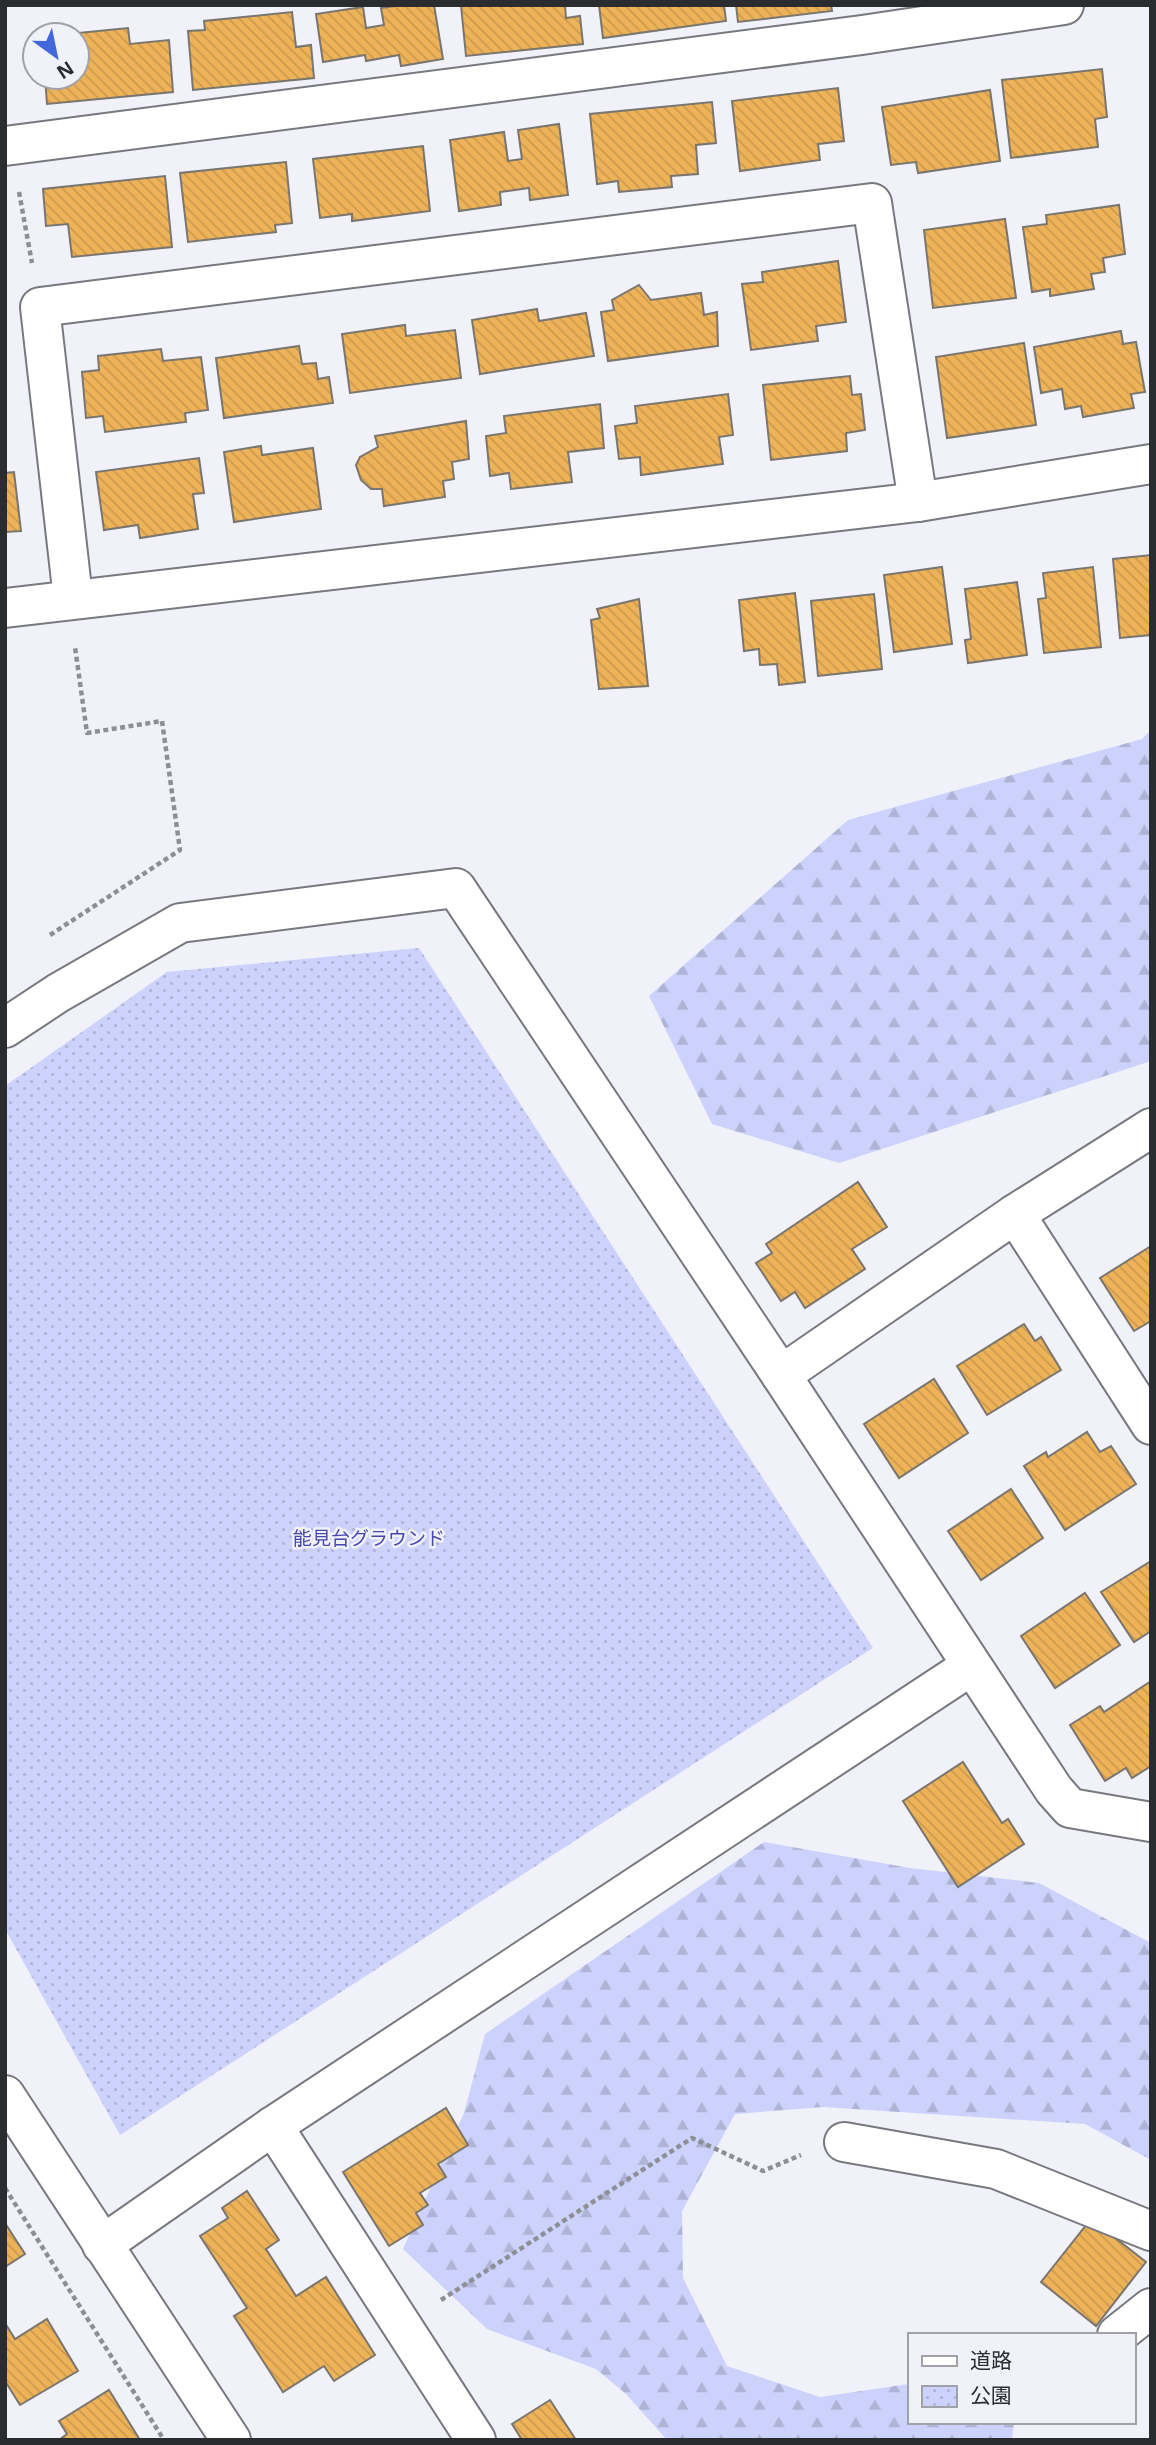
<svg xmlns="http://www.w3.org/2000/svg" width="1156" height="2445" viewBox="0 0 1156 2445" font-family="'Open Sans','Noto Sans JP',sans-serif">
<defs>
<pattern id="forest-firs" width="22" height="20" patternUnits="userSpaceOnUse" patternTransform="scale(1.75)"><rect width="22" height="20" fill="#ccd2fb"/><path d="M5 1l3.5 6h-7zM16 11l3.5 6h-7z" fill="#afb4d7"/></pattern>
<pattern id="park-dots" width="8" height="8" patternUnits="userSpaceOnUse" patternTransform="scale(1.75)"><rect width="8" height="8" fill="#ccd2fb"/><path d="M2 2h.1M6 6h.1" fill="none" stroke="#afb4d7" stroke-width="1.8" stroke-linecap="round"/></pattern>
<pattern id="building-back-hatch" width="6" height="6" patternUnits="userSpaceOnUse" patternTransform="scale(1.75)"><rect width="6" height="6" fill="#eeb359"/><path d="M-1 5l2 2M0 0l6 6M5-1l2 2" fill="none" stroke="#cc9a4e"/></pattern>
</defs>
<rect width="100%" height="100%" fill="#f0f1f9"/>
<!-- forest -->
<g fill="url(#forest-firs)">
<polygon points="1151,730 1151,1061 839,1163 712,1124 649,996 848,820 1142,739"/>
<polygon points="764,1842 910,1868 1039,1883 1151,1943 1151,2160 1085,2124 823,2107 735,2114 682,2211 683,2278 727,2366 820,2397 909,2384 909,2422 1014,2422 1012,2440 667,2440 626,2394 596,2369 487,2329 403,2249 464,2113 485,2034"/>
</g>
<!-- park -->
<polygon fill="url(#park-dots)" points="419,948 873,1648 120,2135 5,1929 5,1086 167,972"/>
<!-- building -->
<g fill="url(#building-back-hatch)" stroke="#79756f" stroke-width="2">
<polygon points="402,5 434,5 443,59 401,66 399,55 366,61 365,55 323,62 316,14 363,7 366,28 384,25 381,8"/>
<polygon points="461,5 565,5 566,18 580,16 583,44 466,56"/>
<polygon points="599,5 724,5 726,21 603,38"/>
<polygon points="736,5 831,5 832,11 738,22"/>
<polygon points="292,12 296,47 311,45 314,78 193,90 188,31 205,30 204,21"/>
<polygon points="128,28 130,44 169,40 173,92 47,104 45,77 77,77 77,35 58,35"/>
<polygon points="1102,69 1107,117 1095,119 1098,147 1011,158 1002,80"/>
<polygon points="838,88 844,141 818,144 820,160 740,171 732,101"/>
<polygon points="990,90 1000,161 918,173 916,162 891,165 882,107"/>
<polygon points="712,102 716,143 696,145 698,174 671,176 672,187 619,192 618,181 597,184 590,114"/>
<polygon points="559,124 568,195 530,200 529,188 500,192 501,205 459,211 450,140 504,132 508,161 522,159 518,130"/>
<polygon points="423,146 430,211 352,221 352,214 320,218 313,159"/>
<polygon points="286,162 292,223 275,225 276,232 188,242 180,173"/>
<polygon points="165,176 172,247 72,257 68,224 46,226 43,189"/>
<polygon points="1119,205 1125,254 1103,258 1105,272 1091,274 1094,289 1050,296 1050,289 1032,292 1023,227 1047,224 1046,215"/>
<polygon points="1005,219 1016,298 933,308 924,230"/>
<polygon points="838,261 846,322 816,326 818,341 751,350 742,284 763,282 762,272"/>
<polygon points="639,285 651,300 701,293 704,315 717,312 718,346 608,361 601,312 614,310 612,300"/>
<polygon points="537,309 539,321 586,313 594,356 480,374 472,320"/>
<polygon points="405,325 406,336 455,330 461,378 350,393 342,334"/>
<polygon points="1121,331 1123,344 1136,342 1145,392 1131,394 1134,408 1083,417 1081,406 1065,409 1062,389 1041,393 1034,347"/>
<polygon points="1024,343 1036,425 947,438 936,357"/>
<polygon points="299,346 302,364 316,363 318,379 329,377 333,403 224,418 216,358"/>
<polygon points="161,349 163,361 201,357 208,410 185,413 186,422 105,432 103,416 86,418 82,372 99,370 98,356"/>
<polygon points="850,376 852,395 861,394 865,430 846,433 847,451 771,460 763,385"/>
<polygon points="728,394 733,435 719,437 723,464 641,475 640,457 619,459 615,426 637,423 635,406"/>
<polygon points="600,404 604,448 568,452 572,482 511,489 509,473 490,476 486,436 506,433 504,416"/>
<polygon points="466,421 469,459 452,462 454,479 443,481 445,497 384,506 382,489 371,489 361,480 356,465 360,457 378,447 375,436"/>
<polygon points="261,446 262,455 313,448 321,509 234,522 224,452"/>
<polygon points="199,458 204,493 193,494 198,529 140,538 138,525 104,530 96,472"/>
<polygon points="14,472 21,531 5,532 5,473"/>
<polygon points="1151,555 1151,635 1120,638 1113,559"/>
<polygon points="942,567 952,644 894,652 884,575"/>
<polygon points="1093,567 1101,647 1044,653 1038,599 1046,598 1043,573"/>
<polygon points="1017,582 1027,655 968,663 965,640 971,639 965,589"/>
<polygon points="795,593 805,682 779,685 777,664 760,665 759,649 744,651 739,600"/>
<polygon points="874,594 882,669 818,676 811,601"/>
<polygon points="639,599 648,686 599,689 591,620 600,618 597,609"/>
<polygon points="858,1182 887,1227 852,1249 865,1269 805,1308 795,1292 781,1301 756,1263 772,1253 766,1244"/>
<polygon points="1151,1246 1151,1321 1134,1331 1100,1278"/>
<polygon points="1024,1324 1035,1341 1041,1337 1061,1370 987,1415 957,1366"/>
<polygon points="934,1379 968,1433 899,1478 864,1424"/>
<polygon points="1087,1432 1100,1452 1111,1446 1136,1484 1065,1530 1024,1466 1046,1452 1048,1457"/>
<polygon points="1011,1489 1043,1538 981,1580 948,1531"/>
<polygon points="1151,1561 1151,1631 1134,1642 1101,1592"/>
<polygon points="1085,1593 1120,1645 1055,1688 1021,1636"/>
<polygon points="1151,1681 1151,1766 1132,1778 1126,1768 1105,1781 1070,1725 1100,1706 1104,1712"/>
<polygon points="963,1762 1002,1823 1008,1819 1024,1844 958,1887 903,1801"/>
<polygon points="446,2108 468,2145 438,2164 446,2177 420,2193 428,2205 416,2213 423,2225 389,2246 343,2172"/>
<polygon points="247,2191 279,2240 266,2249 296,2296 326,2277 375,2355 334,2381 324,2366 283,2392 234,2316 247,2308 200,2236 228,2218 222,2208"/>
<polygon points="1091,2219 1146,2262 1096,2326 1041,2282"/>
<polygon points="5,2223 25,2254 5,2267"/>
<polygon points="47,2319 78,2371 20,2405 5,2381 5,2323 15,2339"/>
<polygon points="109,2390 140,2440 59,2440 67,2434 59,2421"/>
<polygon points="550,2400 576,2440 522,2440 512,2424"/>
</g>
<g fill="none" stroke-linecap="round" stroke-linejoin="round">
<defs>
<g id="minor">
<polyline points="5,146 862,35 1064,5"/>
<polyline points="73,598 40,307 872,203 918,502"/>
<polyline points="5,608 918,502 1151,464"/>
<polyline points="5,1028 58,993 180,923 456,888 781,1375 1054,1790 1070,1808 1151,1822"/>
<polyline points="1015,1214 1151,1425"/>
<polyline points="781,1375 1015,1214 1151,1128"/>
<polyline points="5,2095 231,2440"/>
<polyline points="273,2126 476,2440"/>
<polyline points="844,2142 996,2169 1151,2231"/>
<polyline points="102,2245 273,2126 971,1666"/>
<polyline points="1117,2335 1151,2308"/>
</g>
</defs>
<!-- minor casing -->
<use href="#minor" stroke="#78797f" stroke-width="42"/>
<!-- path -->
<g stroke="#8e8f95" stroke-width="4.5" stroke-dasharray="5 3.5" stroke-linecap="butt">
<polyline points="19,192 32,263"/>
<polyline points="50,935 180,850 162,721 87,733 75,647"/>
<polyline points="5,2188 164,2440"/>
<polyline points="441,2300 692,2138 763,2171 801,2155"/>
</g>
<!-- minor -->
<use href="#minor" stroke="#fff" stroke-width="38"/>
</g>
<g text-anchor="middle" stroke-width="5" stroke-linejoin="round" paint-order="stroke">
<!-- park labels -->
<g font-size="19" fill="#4748ad" stroke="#f0f1f9">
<text x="369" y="1545">能見台グラウンド</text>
</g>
</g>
<!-- border -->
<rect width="1156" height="2445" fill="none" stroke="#2b2c2f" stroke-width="14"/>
<!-- legend -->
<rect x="908" y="2333" width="228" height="91" fill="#f0f1f9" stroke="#a1a2a8" stroke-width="2"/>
<rect x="922" y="2356" width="35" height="10" fill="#ffffff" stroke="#a1a2a8" stroke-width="2"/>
<text x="970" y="2368" font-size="21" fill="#2b2c2f">道路</text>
<rect x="922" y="2386" width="35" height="21" fill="url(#park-dots)" stroke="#a1a2a8" stroke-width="2"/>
<text x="970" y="2403" font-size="21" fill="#2b2c2f">公園</text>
<!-- north arrow -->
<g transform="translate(56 56) rotate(147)"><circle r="33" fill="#f0f1f9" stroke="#a1a2a8" stroke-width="2"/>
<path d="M0-5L12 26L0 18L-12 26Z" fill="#4068da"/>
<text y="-10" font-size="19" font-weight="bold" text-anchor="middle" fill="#2b2c2f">N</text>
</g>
</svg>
